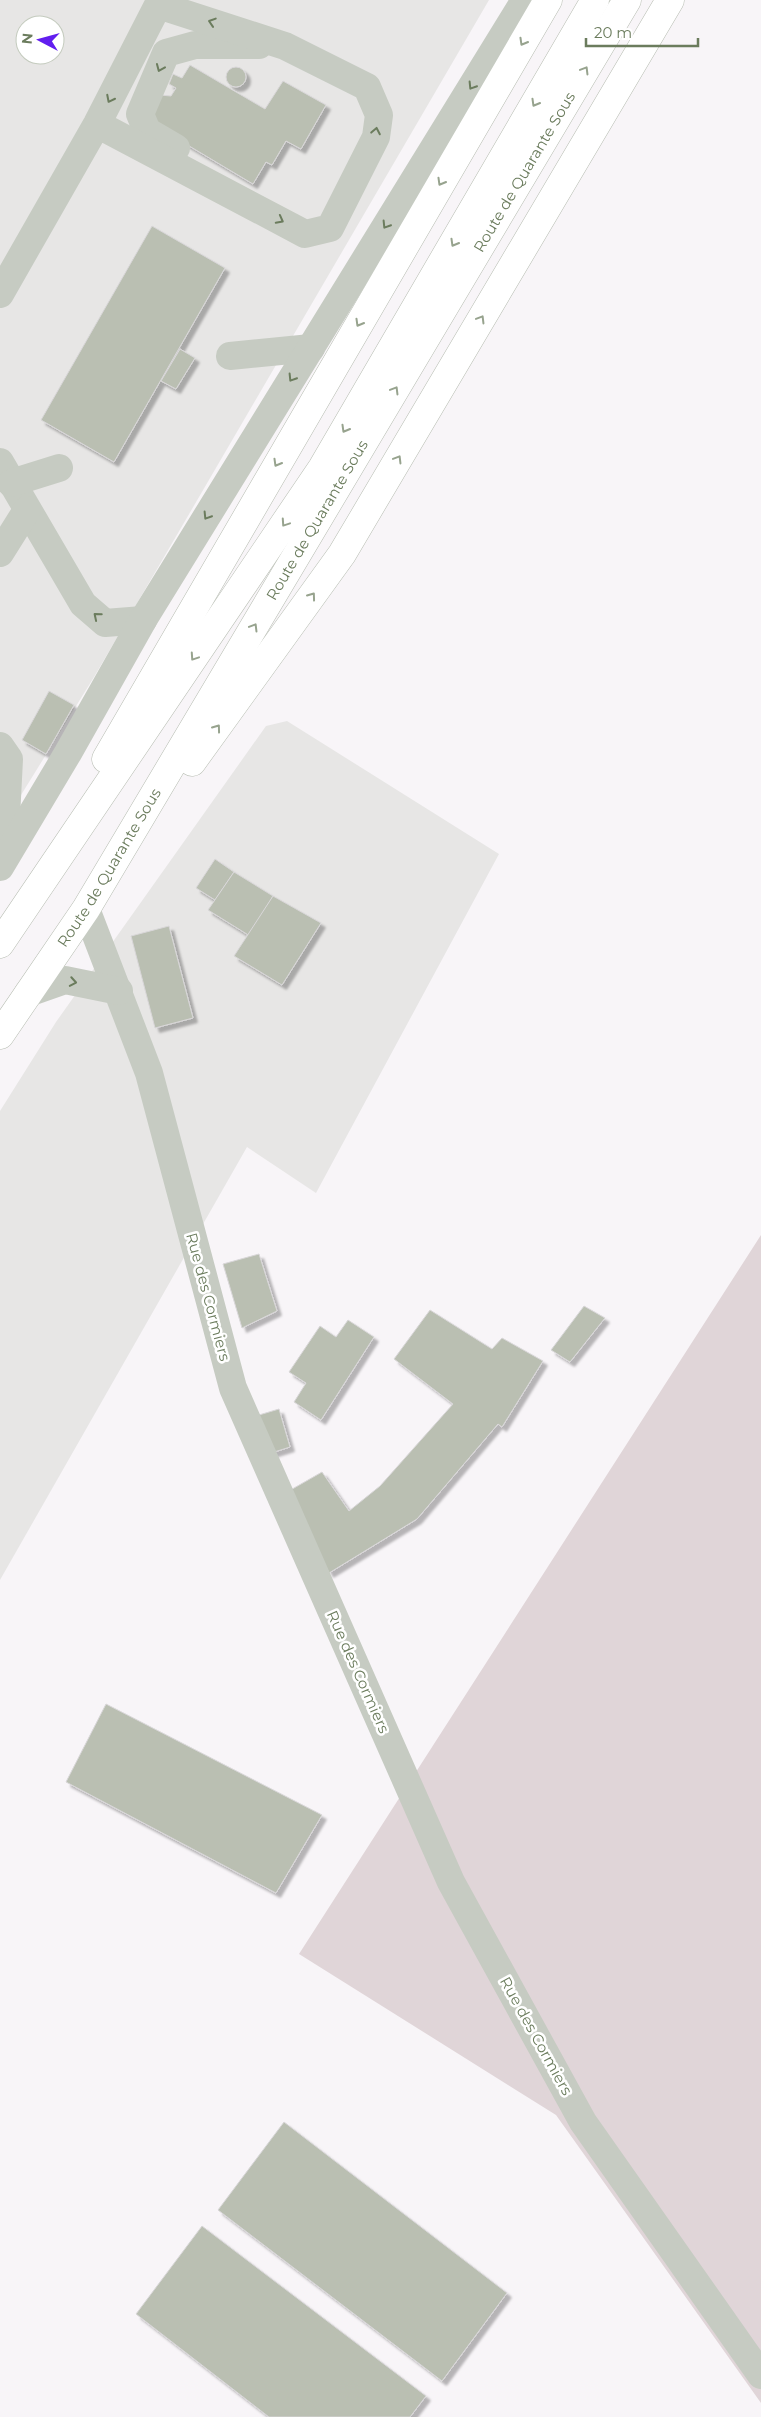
<svg xmlns="http://www.w3.org/2000/svg" width="761" height="2417" viewBox="0 0 761 2417" font-family="Montserrat,sans-serif">
<defs>
<filter id="shadow"><feDropShadow dx="4.5" dy="4.5" stdDeviation="1" flood-color="#0004"/></filter>
</defs>
<rect width="100%" height="100%" fill="#f8f5f8"/>
<!-- built -->
<g fill="#e7e6e5" fill-rule="evenodd">
<path d="M0 0H489L94 677 0 829ZM25 25H55V55H25Z"/>
<polygon points="287,721 499,854 316,1193 247,1147 0,1580 0,1111 56,1022 266,726"/>
</g>
<!-- green -->
<polygon fill="#e0d5d8" points="761,1235 761,2403 556,2115 299,1954"/>
<!-- building -->
<g fill="#babfb2" stroke="#d9d7d9" filter="url(#shadow)">
<polygon points="190,65 265,109 283,81 326,105 301,149 286,141 272,165 266,162 253,184 154,125 151,115 160,95 171,96 176,88 169,84 173,74 182,78"/>
<circle cx="236" cy="77" r="10"/>
<polygon points="152,226 225,268 114,462 41,420"/>
<polygon points="180,349 195,358 176,389 161,381"/>
<polygon points="49,691 74,705 46,754 22,740"/>
<polygon points="215,859 234,872 215,900 196,888"/>
<polygon points="234,872 273,896 250,936 208,910"/>
<polygon points="273,896 321,923 282,985 234,956"/>
<polygon points="169,926 193,1018 155,1028 131,936"/>
<polygon points="259,1254 277,1311 242,1328 223,1264"/>
<polygon points="584,1306 605,1318 570,1362 551,1350"/>
<polygon points="430,1310 492,1349 502,1338 543,1361 502,1427 498,1424 417,1519 329,1573 287,1492 322,1472 349,1511 380,1486 453,1404 394,1359"/>
<polygon points="348,1320 374,1337 321,1420 294,1402 306,1383 289,1372 320,1326 336,1337"/>
<polygon points="279,1409 290,1447 271,1453 259,1415"/>
<polygon points="106,1704 322,1815 276,1893 66,1782"/>
<polygon points="284,2122 507,2293 442,2381 218,2210"/>
<polygon points="202,2226 426,2396 410,2417 269,2417 136,2314"/>
</g>
<g fill="none" stroke-linecap="round" stroke-linejoin="round">
<defs>
<g id="major">
<polyline points="106,759 548,0"/>
<polyline points="192,762 342,554 670,0"/>
<polyline points="0,944 322,468 595,0"/>
<path id="s1" d="M0 1035 86 909 627 0"/>
</g>
</defs>
<!-- major casing -->
<use href="#major" stroke="#b6bcb1" stroke-width="29"/>
<!-- minor -->
<g stroke="#c6cbc2" stroke-width="28">
<polyline points="176,148 147,131 140,114 166,53 195,45 259,45"/>
<polyline points="0,294 97,124 158,5 285,46 367,87 379,115 376,137 330,228 305,234 97,124"/>
<polyline points="230,356 311,348"/>
<polyline points="0,462 83,604 105,623 143,620"/>
<polyline points="11,483 59,468"/>
<polyline points="0,553 27,510"/>
<polyline points="0,746 9,759 4,857"/>
<polyline points="0,867 68,753 143,620 525,0"/>
<polyline points="86,909 149,1073 233,1388 451,1882 583,2122 761,2375"/>
<polyline points="28,993 65,980 119,991"/>
</g>
<!-- major -->
<use href="#major" stroke="#fff" stroke-width="28"/>
</g>
<!-- one-way arrows -->
<defs><path id="oneway-chevron" d="M-2-3.5L2.5 0L-2 3.5" fill="none" stroke-width="1.6" stroke-linecap="round" stroke-linejoin="round" transform="scale(1.25)"/></defs>
<g stroke="#6b7c5d">
<use href="#oneway-chevron" transform="translate(212 22) rotate(-162)"/>
<use href="#oneway-chevron" transform="translate(160 68) rotate(113)"/>
<use href="#oneway-chevron" transform="translate(472 86) rotate(122)"/>
<use href="#oneway-chevron" transform="translate(110 99) rotate(117)"/>
<use href="#oneway-chevron" transform="translate(376 131) rotate(-79)"/>
<use href="#oneway-chevron" transform="translate(280 220) rotate(28)"/>
<use href="#oneway-chevron" transform="translate(386 225) rotate(122)"/>
<use href="#oneway-chevron" transform="translate(292 378) rotate(122)"/>
<use href="#oneway-chevron" transform="translate(207 516) rotate(122)"/>
<use href="#oneway-chevron" transform="translate(97 616) rotate(-140)"/>
<use href="#oneway-chevron" transform="translate(73 982) rotate(10)"/>
</g>
<g stroke="#97a38e">
<use href="#oneway-chevron" transform="translate(523 42) rotate(120)"/>
<use href="#oneway-chevron" transform="translate(585 70) rotate(-59)"/>
<use href="#oneway-chevron" transform="translate(535 103) rotate(120)"/>
<use href="#oneway-chevron" transform="translate(441 182) rotate(120)"/>
<use href="#oneway-chevron" transform="translate(454 243) rotate(120)"/>
<use href="#oneway-chevron" transform="translate(481 319) rotate(-59)"/>
<use href="#oneway-chevron" transform="translate(359 323) rotate(120)"/>
<use href="#oneway-chevron" transform="translate(395 390) rotate(-59)"/>
<use href="#oneway-chevron" transform="translate(345 429) rotate(120)"/>
<use href="#oneway-chevron" transform="translate(398 459) rotate(-59)"/>
<use href="#oneway-chevron" transform="translate(277 463) rotate(120)"/>
<use href="#oneway-chevron" transform="translate(285 523) rotate(124)"/>
<use href="#oneway-chevron" transform="translate(312 596) rotate(-54)"/>
<use href="#oneway-chevron" transform="translate(254 627) rotate(-59)"/>
<use href="#oneway-chevron" transform="translate(194 657) rotate(124)"/>
<use href="#oneway-chevron" transform="translate(217 728) rotate(-54)"/>
</g>
<g text-anchor="middle" stroke-width="5" stroke-linejoin="round" paint-order="stroke">
<!-- street labels -->
<g font-size="15" fill="#6b7c5d" stroke="#fff">
<text dy="5" stroke="none"><textPath href="#s1" startOffset="1010">Route de Quarante Sous</textPath></text>
<text dy="5" stroke="none"><textPath href="#s1" startOffset="605">Route de Quarante Sous</textPath></text>
<text dy="5" stroke="none"><textPath href="#s1" startOffset="200">Route de Quarante Sous</textPath></text>
<text transform="translate(208 1297) rotate(75)" y="5">Rue des Cormiers</text>
<text transform="translate(358 1672) rotate(66)" y="5">Rue des Cormiers</text>
<text transform="translate(536 2036) rotate(61)" y="5">Rue des Cormiers</text>
</g>
</g>
<!-- north arrow -->
<g transform="translate(40 40) rotate(276)"><circle r="24" fill="#ffffff" stroke="#c4cbbe"/>
<path d="M0-4L9 19L0 12L-9 19Z" fill="#621eef"/>
<text y="-8" font-size="14" font-weight="bold" text-anchor="middle" fill="#6b7c5d">N</text>
</g>
<!-- scale -->
<path d="M586 38v8h112v-8" fill="none" stroke="#6b7c5d" stroke-width="2.5"/>
<text x="594" y="38" font-size="15" fill="#6b7c5d" stroke="#ffffff" stroke-width="4" paint-order="stroke">20 m</text>
</svg>
